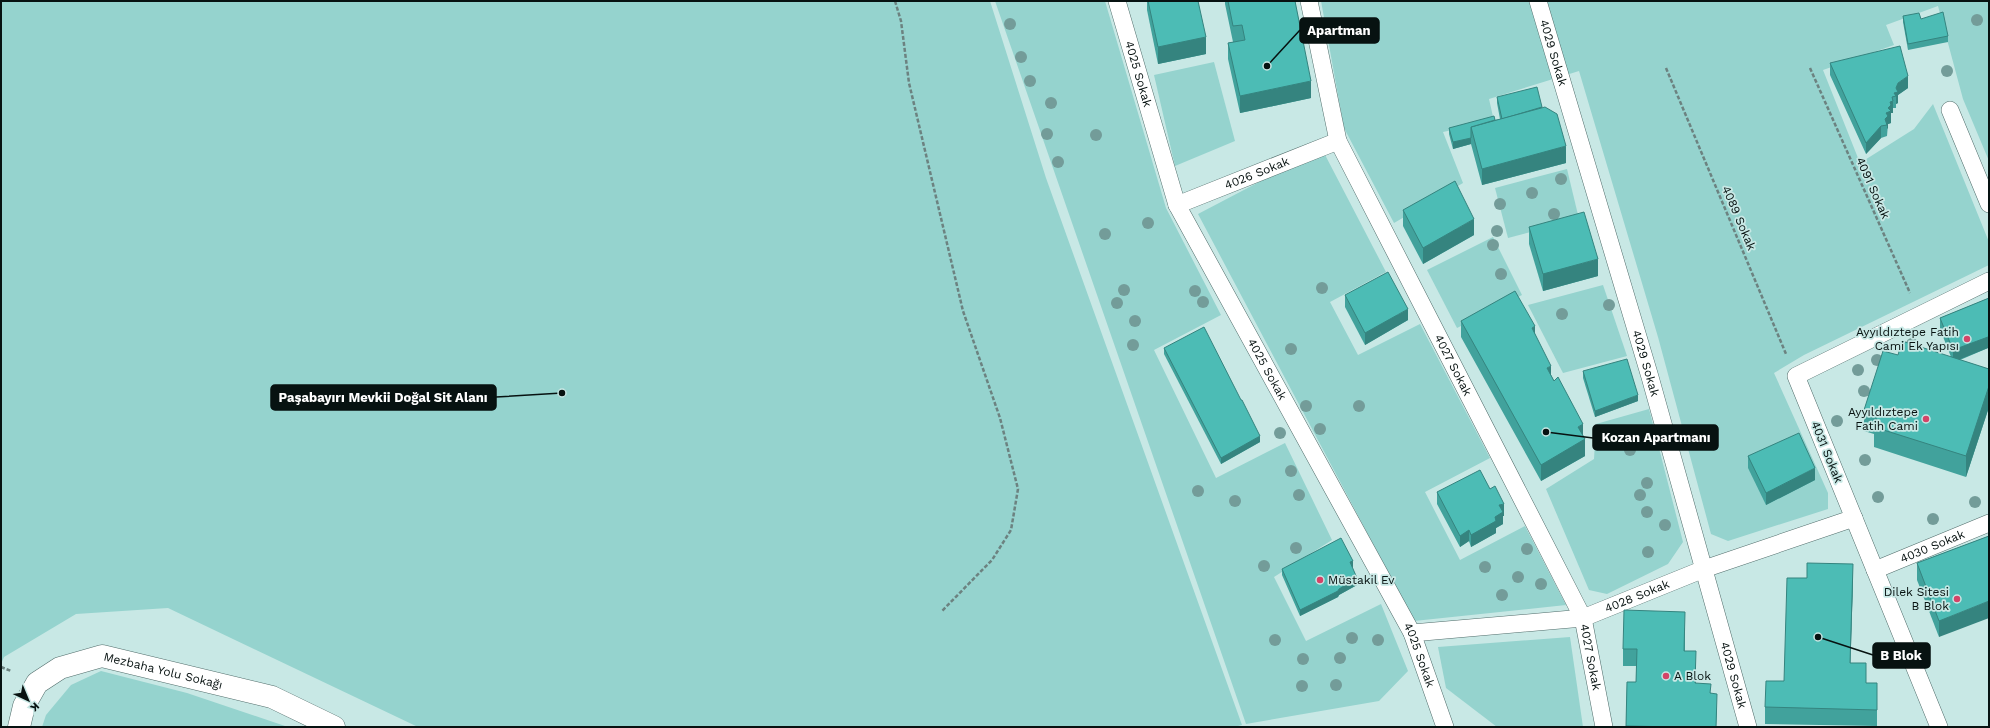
<svg xmlns="http://www.w3.org/2000/svg" width="1990" height="728" viewBox="0 0 1990 728" font-family="'Work Sans',sans-serif">
<rect width="100%" height="100%" fill="#c8e8e5"/>
<!-- green -->
<g fill="#95d3ce">
<polygon points="1,1 990,1 1046,178 1242,725 1234,727 418,727 168,608 76,614 4,657 1,664"/>
<polygon points="995,1 1105,1 1166,208 1221,315 1154,350 1216,478 1285,443 1332,540 1274,577 1306,641 1381,604 1408,671 1379,701 1246,724"/>
<polygon points="1321,1 1989,1 1989,161 1963,99 1938,6 1886,25 1894,45 1823,70 1860,163 1914,129 1933,104 1989,242 1989,265 1804,355 1774,373 1828,493 1828,509 1728,541 1711,534 1658,337 1579,71 1489,99 1494,121 1443,132 1463,183 1394,223 1344,128"/>
<polygon points="1214,62 1235,141 1175,166 1154,75"/>
<polygon points="1322,149 1386,272 1330,302 1358,355 1420,324 1490,458 1425,492 1460,560 1525,526 1566,605 1414,621 1198,214"/>
<polygon points="1567,169 1579,219 1508,238 1495,188"/>
<polygon points="1493,237 1522,295 1457,328 1427,270"/>
<polygon points="1603,285 1627,356 1563,373 1528,305"/>
<polygon points="1649,409 1683,542 1668,564 1607,594 1589,590 1546,489 1594,459 1596,424"/>
<polygon points="1570,637 1583,727 1497,727 1446,688 1438,647"/>
<polygon points="101,671 187,693 288,727 42,727 46,715 71,685"/>
</g>
<g fill="none" stroke-linecap="round" stroke-linejoin="round">
<defs>
<g id="service">
<path id="s1" d="M1117 1 1177 205 1412 633 1445 727"/>
<path id="s2" d="M1309 1 1338 141 1583 618 1604 727"/>
<path id="s3" d="M1538 1 1650 377 1748 727"/>
<polyline points="1950,110 1989,204"/>
<path id="s4" d="M1177 205 1338 141"/>
<path id="s5" d="M1875 570 1989 523"/>
<path id="s6" d="M1412 633 1583 618 1704 569 1854 518"/>
<polyline points="1939,727 1796,376 1989,281"/>
</g>
<g id="minor">
<path id="s7" d="M19 727 24 706 37 683 60 668 102 656 272 697 334 727"/>
</g>
</defs>
<!-- service casing -->
<use href="#service" stroke="#516d6b" stroke-width="18"/>
<!-- minor casing -->
<use href="#minor" stroke="#516d6b" stroke-width="23"/>
<!-- path -->
<g stroke="#6c8280" stroke-width="2.5" stroke-dasharray="4 2" stroke-linecap="butt">
<polyline points="895,1 901,21 909,83 963,311 1000,418 1018,489 1011,530 992,560 942,611"/>
<polyline points="1666,68 1786,354"/>
<polyline points="1810,68 1910,293"/>
<polyline points="1,667 11,671"/>
</g>
<!-- service -->
<use href="#service" stroke="#fff" stroke-width="17"/>
<!-- minor -->
<use href="#minor" stroke="#fff" stroke-width="22"/>
</g>
<!-- trees -->
<g fill="#739c99">
<circle cx="1977" cy="20" r="6"/>
<circle cx="1010" cy="24" r="6"/>
<circle cx="1021" cy="57" r="6"/>
<circle cx="1947" cy="71" r="6"/>
<circle cx="1030" cy="81" r="6"/>
<circle cx="1051" cy="103" r="6"/>
<circle cx="1047" cy="134" r="6"/>
<circle cx="1096" cy="135" r="6"/>
<circle cx="1058" cy="162" r="6"/>
<circle cx="1561" cy="179" r="6"/>
<circle cx="1532" cy="193" r="6"/>
<circle cx="1500" cy="204" r="6"/>
<circle cx="1554" cy="214" r="6"/>
<circle cx="1148" cy="223" r="6"/>
<circle cx="1497" cy="231" r="6"/>
<circle cx="1105" cy="234" r="6"/>
<circle cx="1493" cy="245" r="6"/>
<circle cx="1501" cy="274" r="6"/>
<circle cx="1322" cy="288" r="6"/>
<circle cx="1124" cy="290" r="6"/>
<circle cx="1195" cy="291" r="6"/>
<circle cx="1203" cy="302" r="6"/>
<circle cx="1117" cy="303" r="6"/>
<circle cx="1609" cy="305" r="6"/>
<circle cx="1562" cy="314" r="6"/>
<circle cx="1135" cy="321" r="6"/>
<circle cx="1912" cy="344" r="6"/>
<circle cx="1133" cy="345" r="6"/>
<circle cx="1291" cy="349" r="6"/>
<circle cx="1877" cy="360" r="6"/>
<circle cx="1858" cy="370" r="6"/>
<circle cx="1864" cy="391" r="6"/>
<circle cx="1306" cy="406" r="6"/>
<circle cx="1359" cy="406" r="6"/>
<circle cx="1837" cy="421" r="6"/>
<circle cx="1320" cy="429" r="6"/>
<circle cx="1280" cy="433" r="6"/>
<circle cx="1630" cy="450" r="6"/>
<circle cx="1865" cy="460" r="6"/>
<circle cx="1291" cy="471" r="6"/>
<circle cx="1647" cy="483" r="6"/>
<circle cx="1198" cy="491" r="6"/>
<circle cx="1299" cy="495" r="6"/>
<circle cx="1640" cy="495" r="6"/>
<circle cx="1878" cy="497" r="6"/>
<circle cx="1235" cy="501" r="6"/>
<circle cx="1975" cy="502" r="6"/>
<circle cx="1647" cy="512" r="6"/>
<circle cx="1933" cy="519" r="6"/>
<circle cx="1665" cy="525" r="6"/>
<circle cx="1296" cy="548" r="6"/>
<circle cx="1527" cy="549" r="6"/>
<circle cx="1648" cy="552" r="6"/>
<circle cx="1264" cy="566" r="6"/>
<circle cx="1485" cy="567" r="6"/>
<circle cx="1518" cy="577" r="6"/>
<circle cx="1541" cy="584" r="6"/>
<circle cx="1502" cy="595" r="6"/>
<circle cx="1352" cy="638" r="6"/>
<circle cx="1275" cy="640" r="6"/>
<circle cx="1378" cy="640" r="6"/>
<circle cx="1340" cy="658" r="6"/>
<circle cx="1303" cy="659" r="6"/>
<circle cx="1336" cy="685" r="6"/>
<circle cx="1302" cy="686" r="6"/>
</g>
<!-- wall -->
<g fill="#41a29c">
<polygon points="1147,1 1198,1 1206,54 1158,64 1147,10"/>
<polygon points="1225,1 1295,1 1311,98 1240,113 1228,59 1228,43 1233,42 1225,4"/>
<polygon points="1903,16 1921,19 1948,36 1948,42 1908,50 1903,22"/>
<polygon points="1830,63 1908,88 1898,95 1898,103 1896,104 1896,108 1893,108 1893,113 1891,113 1891,123 1888,124 1887,136 1881,138 1866,154 1830,75"/>
<polygon points="1497,97 1542,107 1566,163 1482,185 1471,144 1453,149 1449,134 1449,128 1500,119 1497,103"/>
<polygon points="1403,210 1474,235 1423,264 1403,226"/>
<polygon points="1529,227 1598,276 1543,291 1529,244"/>
<polygon points="1345,295 1408,320 1365,345 1345,307"/>
<polygon points="1989,298 1989,352 1988,348 1960,360 1989,369 1989,407 1966,477 1874,447 1874,434 1864,431 1864,410 1898,355 1951,357 1940,329 1940,318"/>
<polygon points="1461,321 1535,334 1551,375 1583,436 1585,456 1541,481 1461,337"/>
<polygon points="1164,348 1260,442 1221,464 1164,354"/>
<polygon points="1583,371 1638,401 1595,417 1583,378"/>
<polygon points="1748,456 1815,480 1766,505 1748,468"/>
<polygon points="1490,489 1504,516 1503,516 1503,524 1496,528 1496,533 1471,547 1469,541 1460,547 1437,504 1437,492"/>
<polygon points="1989,536 1939,637 1917,580 1917,563"/>
<polygon points="1353,567 1352,568 1357,585 1339,595 1338,597 1300,616 1282,575 1282,569"/>
<polygon points="1853,580 1850,663 1866,683 1877,700 1877,726 1765,724 1765,707 1784,681"/>
<polygon points="1685,628 1685,651 1696,668 1696,683 1711,693 1717,710 1716,727 1626,727 1627,682 1636,682 1637,666 1623,666 1623,649"/>
</g>
<!-- shaded-wall -->
<g fill="#35847f">
<polygon points="1206,37 1206,54 1158,64 1158,47"/>
<polygon points="1908,76 1908,88 1898,95 1898,103 1896,104 1896,96 1894,93 1898,83"/>
<polygon points="1311,81 1311,98 1240,113 1240,96"/>
<polygon points="1893,101 1893,113 1891,113 1891,123 1888,124 1888,128 1887,129 1887,125 1885,119 1886,113 1890,102"/>
<polygon points="1881,126 1881,138 1866,154 1866,143"/>
<polygon points="1471,138 1471,144 1453,149 1453,142"/>
<polygon points="1566,146 1566,163 1482,185 1482,169"/>
<polygon points="1474,219 1474,235 1423,264 1423,248"/>
<polygon points="1598,259 1598,276 1543,291 1543,274"/>
<polygon points="1408,309 1408,320 1365,345 1365,333"/>
<polygon points="1535,326 1535,342 1532,328"/>
<polygon points="1988,337 1988,348 1953,362 1953,350"/>
<polygon points="1551,366 1551,382 1547,368"/>
<polygon points="1989,381 1989,407 1966,477 1966,456"/>
<polygon points="1638,395 1638,401 1595,417 1595,411"/>
<polygon points="1583,424 1583,440 1578,427"/>
<polygon points="1260,436 1260,442 1221,464 1221,458"/>
<polygon points="1585,439 1585,456 1541,481 1541,465"/>
<polygon points="1815,468 1815,480 1766,505 1766,493"/>
<polygon points="1504,504 1504,516 1503,516 1503,524 1496,528 1496,533 1471,547 1471,535 1495,517 1499,505"/>
<polygon points="1469,530 1469,541 1460,547 1460,536"/>
<polygon points="1353,561 1353,567 1350,568 1350,562"/>
<polygon points="1853,564 1853,580 1850,679 1850,663"/>
<polygon points="1357,578 1357,585 1339,595 1338,597 1300,616 1300,610"/>
<polygon points="1989,601 1989,618 1939,637 1939,621"/>
</g>
<!-- building -->
<g fill="#4cbcb5" stroke="#35847f">
<polygon points="1148,1 1198,1 1206,37 1158,47"/>
<polygon points="1228,1 1295,1 1311,81 1240,96 1228,43 1245,40 1242,25 1233,26"/>
<polygon points="1943,12 1948,36 1908,44 1903,16 1919,13 1921,19"/>
<polygon points="1900,46 1908,76 1898,83 1896,88 1898,92 1894,93 1896,96 1892,97 1893,101 1890,102 1891,105 1888,108 1891,111 1886,113 1888,116 1885,119 1887,125 1881,126 1866,143 1830,63"/>
<polygon points="1537,87 1542,107 1502,119 1497,97"/>
<polygon points="1545,107 1557,114 1566,146 1482,169 1471,127"/>
<polygon points="1494,116 1495,120 1471,127 1471,138 1453,142 1449,128"/>
<polygon points="1455,181 1474,219 1423,248 1403,210"/>
<polygon points="1584,212 1598,259 1543,274 1529,227"/>
<polygon points="1388,272 1408,309 1365,333 1345,295"/>
<polygon points="1515,291 1535,326 1532,328 1551,366 1547,368 1554,381 1558,377 1583,424 1578,427 1585,439 1541,465 1461,321"/>
<polygon points="1989,298 1989,340 1988,337 1953,350 1940,318"/>
<polygon points="1204,327 1241,400 1242,400 1260,436 1221,458 1164,348"/>
<polygon points="1902,341 1989,369 1989,386 1966,456 1874,427 1877,415 1864,410 1883,351 1898,355"/>
<polygon points="1627,359 1638,395 1595,411 1583,371"/>
<polygon points="1799,433 1815,468 1766,493 1748,456"/>
<polygon points="1480,470 1490,489 1495,486 1504,504 1499,505 1503,512 1495,517 1496,521 1471,535 1469,530 1460,536 1437,492"/>
<polygon points="1989,536 1989,601 1939,621 1917,563"/>
<polygon points="1341,538 1353,561 1350,562 1357,578 1339,589 1338,591 1300,610 1282,569"/>
<polygon points="1807,563 1853,564 1850,663 1866,663 1866,683 1877,683 1877,710 1765,707 1766,681 1784,681 1787,578 1807,578"/>
<polygon points="1624,610 1685,612 1684,651 1696,651 1695,683 1711,684 1710,693 1717,694 1716,727 1678,727 1626,726 1627,682 1636,682 1637,649 1623,649"/>
</g>
<!-- markers -->
<g fill="#d34468" stroke="#c8e8e5" stroke-width="1.5">
<circle cx="1967" cy="339" r="4"/>
<circle cx="1926" cy="419" r="4"/>
<circle cx="1320" cy="580" r="4"/>
<circle cx="1957" cy="599" r="4"/>
<circle cx="1666" cy="676" r="4"/>
</g>
<g text-anchor="middle" stroke-width="3.5" stroke-linejoin="round" paint-order="stroke">
<!-- street labels -->
<g font-size="12" fill="#071211" stroke="#c8e8e5">
<text dy="4" stroke="none"><textPath href="#s3" startOffset="54">4029 Sokak</textPath></text>
<text dy="4" stroke="none"><textPath href="#s1" startOffset="76">4025 Sokak</textPath></text>
<text dy="4" stroke="none"><textPath href="#s4" startOffset="86">4026 Sokak</textPath></text>
<text transform="translate(1873 188) rotate(66)" y="4">4091 Sokak</text>
<text transform="translate(1739 218) rotate(67)" y="4">4089 Sokak</text>
<text dy="4" stroke="none"><textPath href="#s3" startOffset="378">4029 Sokak</textPath></text>
<text dy="4" stroke="none"><textPath href="#s2" startOffset="395">4027 Sokak</textPath></text>
<text dy="4" stroke="none"><textPath href="#s1" startOffset="400">4025 Sokak</textPath></text>
<text transform="translate(1827 452) rotate(68)" y="4">4031 Sokak</text>
<text dy="4" stroke="none"><textPath href="#s5" startOffset="62">4030 Sokak</textPath></text>
<text dy="4" stroke="none"><textPath href="#s6" startOffset="230">4028 Sokak</textPath></text>
<text dy="4" stroke="none"><textPath href="#s1" startOffset="724">4025 Sokak</textPath></text>
<text dy="4" stroke="none"><textPath href="#s2" startOffset="719">4027 Sokak</textPath></text>
<text dy="4" stroke="none"><textPath href="#s7" startOffset="182">Mezbaha Yolu Sokağı</textPath></text>
<text dy="4" stroke="none"><textPath href="#s3" startOffset="702">4029 Sokak</textPath></text>
</g>
<!-- poi labels -->
<g font-size="12" fill="#071211" stroke="#c8e8e5" text-anchor="end">
<text x="1959" y="336">Ayyıldıztepe Fatih<tspan x="1959" dy="14">Cami Ek Yapısı</tspan></text>
<text x="1918" y="416">Ayyıldıztepe<tspan x="1918" dy="14">Fatih Cami</tspan></text>
<text x="1328" y="584" text-anchor="start">Müstakil Ev</text>
<text x="1949" y="596">Dilek Sitesi<tspan x="1949" dy="14">B Blok</tspan></text>
<text x="1674" y="680" text-anchor="start">A Blok</text>
</g>
</g>
<!-- callouts -->
<path fill="none" stroke="#071211" stroke-width="1.5" d="M1267 66L1300 30M562 393L496 397M1546 432L1593 438M1818 637L1873 655"/>
<g fill="#071211" stroke="#c8e8e5" stroke-width="1.5">
<circle cx="1267" cy="66" r="4"/>
<circle cx="562" cy="393" r="4"/>
<circle cx="1546" cy="432" r="4"/>
<circle cx="1818" cy="637" r="4"/>
</g>
<g fill="#071211" stroke="#071211" stroke-width="1.5">
<rect x="1300" y="18" width="79" height="25" rx="4"/>
<rect x="271" y="385" width="225" height="25" rx="4"/>
<rect x="1593" y="425" width="125" height="25" rx="4"/>
<rect x="1873" y="643" width="57" height="25" rx="4"/>
</g>
<g font-size="13" text-anchor="middle" font-weight="bold" fill="#fff">
<text x="1339" y="35">Apartman</text>
<text x="383" y="402">Paşabayırı Mevkii Doğal Sit Alanı</text>
<text x="1656" y="442">Kozan Apartmanı</text>
<text x="1901" y="660">B Blok</text>
</g>
<!-- border -->
<rect width="1990" height="728" fill="none" stroke="#071211" stroke-width="4"/>
<!-- north arrow -->
<g transform="translate(28 700) rotate(136)" stroke="#c8e8e5" stroke-width="3" paint-order="stroke">
<path d="M0-3L7 15L0 10L-7 15Z" fill="#071211"/>
<text y="-6" font-size="11" font-weight="bold" text-anchor="middle" fill="#071211">K</text>
</g>
</svg>
